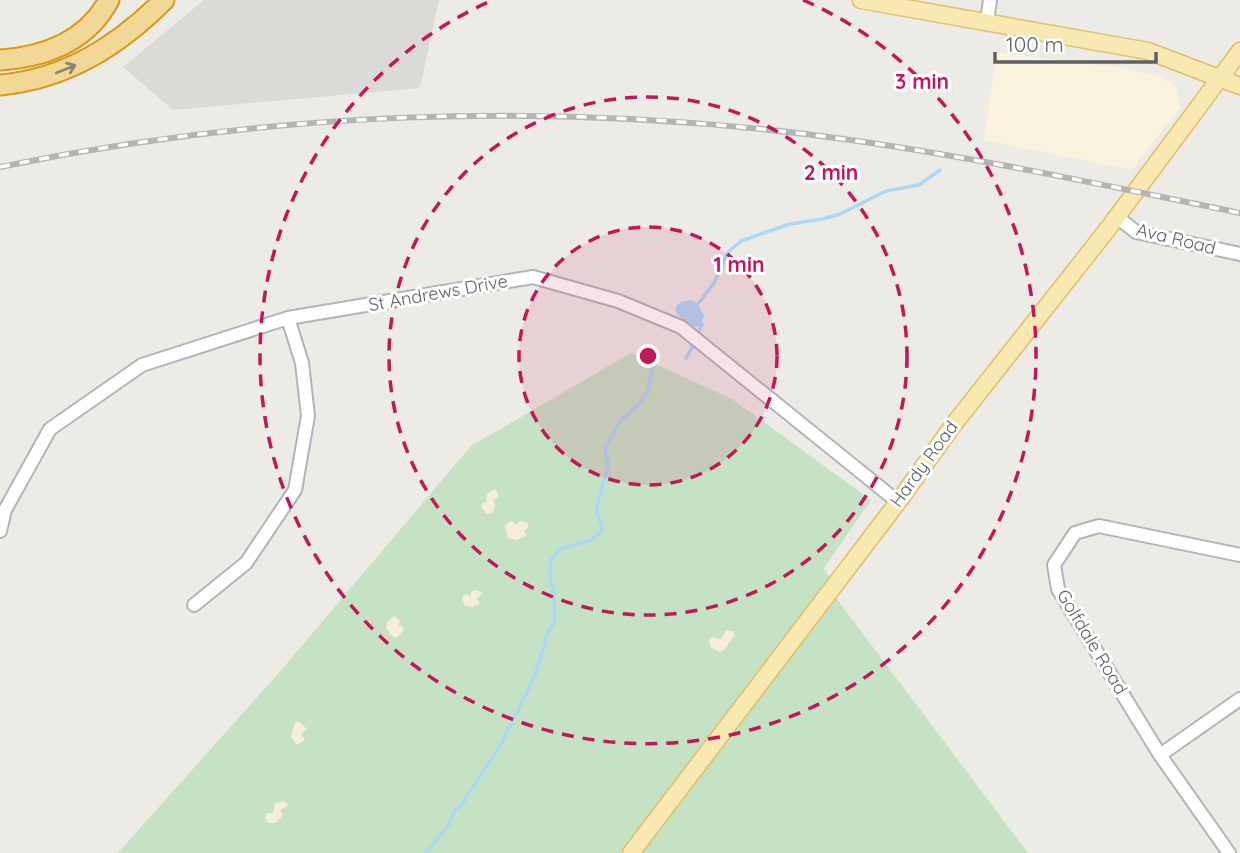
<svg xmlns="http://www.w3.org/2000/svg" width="1240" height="853" viewBox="0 0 1240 853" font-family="Quicksand,sans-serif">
<rect width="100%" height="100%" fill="#edebe5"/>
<!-- commercial -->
<polygon fill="#faf3dd" points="997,52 1117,67 1163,77 1176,88 1180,108 1132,170 984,140"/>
<!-- industrial -->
<polygon fill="#dcdad7" points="204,0 439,0 420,88 173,110 123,67"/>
<!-- green -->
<polygon fill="#c5e2c4" points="631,353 732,399 871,500 824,568 837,590 833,594 1028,853 118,853 283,668 471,446"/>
<!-- sand -->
<g fill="#f7eed7">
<polygon points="495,489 499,496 493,500 495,505 493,513 486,514 481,506 483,503 486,503 487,494"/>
<polygon points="511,521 516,525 520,521 528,523 528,527 524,531 527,535 517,540 508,538 505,526"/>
<polygon points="475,590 483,593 476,599 480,602 479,604 472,607 465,606 462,599 463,596 468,594 470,599 471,592"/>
<polygon points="395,616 400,621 398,625 402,626 404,630 396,638 390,634 386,627 388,621"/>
<polygon points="726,630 733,631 735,635 724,650 720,652 711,648 709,640 712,637 721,639"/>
<polygon points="298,721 307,729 301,734 305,740 297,745 291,738 295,722"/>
<polygon points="284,801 289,805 280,810 283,815 275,823 268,823 265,817 267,813 273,813 275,803"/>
</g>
<!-- water -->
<polygon fill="#acd8f6" points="691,300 698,304 704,316 700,326 692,327 676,313 676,306 681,302"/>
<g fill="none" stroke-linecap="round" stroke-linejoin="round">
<!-- stream -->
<g stroke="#acd8f6" stroke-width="3.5">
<polyline points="698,304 714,283 728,252 741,241 790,224 823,219 840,214 886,191 919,185 940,170"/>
<polyline points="699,331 702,324"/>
<polyline points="686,358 693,346"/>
<polyline points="426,853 450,823 455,809 460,807 503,741 535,676 547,635 555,621 554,594 550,577 551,560 560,549 591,540 601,532 602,526 597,514 597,506 608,466 605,448 620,421 640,403 648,391 652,368"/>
</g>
<defs>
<g id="minor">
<polyline points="987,22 990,0"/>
<polyline points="1116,216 1136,232 1240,254"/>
<polyline points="0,531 5,510 50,429 142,365 288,318 533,277 618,301 681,327 898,502"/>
<polyline points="194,605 246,563 295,490 308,416 302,363 288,318"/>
<polyline points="1160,755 1240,699"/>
<polyline points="1229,853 1160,755 1058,589 1054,565 1075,533 1099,526 1240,555"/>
</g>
<g id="major">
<polyline points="861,0 1148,51 1240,86"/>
<polyline points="631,853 898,502 954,424 1107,230 1240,51"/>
</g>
<g id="highway">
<path d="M0 60C45 57 87 41 109 0"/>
<path d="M0 85C66 79 118 46 164 0"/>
</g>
</defs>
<!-- minor casing -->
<use href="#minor" stroke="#b2b5b8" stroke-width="16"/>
<!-- major casing -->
<use href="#major" stroke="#e3bd68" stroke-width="19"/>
<!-- highway casing -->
<use href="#highway" stroke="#db9817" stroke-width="23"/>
<!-- minor -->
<use href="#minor" stroke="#fff" stroke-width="12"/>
<!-- major -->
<use href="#major" stroke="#f7e9b1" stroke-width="16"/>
<!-- highway -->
<use href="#highway" stroke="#f2d897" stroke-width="19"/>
<defs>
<path id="rail" d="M0 167C267 112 543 101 813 135 957 153 1098 184 1240 213"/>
</defs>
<!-- rail casing -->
<use href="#rail" stroke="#b3b4b4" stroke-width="6"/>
<!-- rail -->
<use href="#rail" stroke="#fff" stroke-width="3.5" stroke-dasharray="10" stroke-linecap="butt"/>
</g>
<!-- one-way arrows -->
<defs><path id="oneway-shaft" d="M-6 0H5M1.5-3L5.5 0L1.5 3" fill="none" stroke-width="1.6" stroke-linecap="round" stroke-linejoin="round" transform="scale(1.75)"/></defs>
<use stroke="#8a8473" href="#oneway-shaft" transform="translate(66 69) rotate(-22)"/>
<!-- distance rings -->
<circle cx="648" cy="356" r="129" fill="#c2185b" fill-opacity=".12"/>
<g fill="none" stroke="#c2185b" stroke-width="3.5" stroke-dasharray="12 9">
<circle cx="648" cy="356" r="129"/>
<circle cx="648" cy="356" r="259"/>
<path d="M803 0A388 388 0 1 1 493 0"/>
</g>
<g text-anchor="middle" stroke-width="6" stroke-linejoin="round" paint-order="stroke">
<!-- street labels -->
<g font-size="18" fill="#5d6064" stroke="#fff">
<text transform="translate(1176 239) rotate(14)" y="6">Ava Road</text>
<text transform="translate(438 293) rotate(-10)" y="6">St Andrews Drive</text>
<text transform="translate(924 464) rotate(-54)" y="6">Hardy Road</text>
<text transform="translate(1092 642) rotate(59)" y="6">Golfdale Road</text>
</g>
</g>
<circle cx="648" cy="356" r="10" fill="#c2185b" stroke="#fff" stroke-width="3.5"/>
<g font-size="21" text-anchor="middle" font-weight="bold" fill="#c2185b" stroke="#fff" stroke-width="6" stroke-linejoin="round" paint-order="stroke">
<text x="922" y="89">3 min</text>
<text x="831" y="180">2 min</text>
<text x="739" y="272">1 min</text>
</g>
<!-- scale -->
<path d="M995 52v10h161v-10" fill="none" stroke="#5d6064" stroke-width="3.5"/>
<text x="1006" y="52" font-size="21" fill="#5d6064" stroke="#ffffff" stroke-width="5" paint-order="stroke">100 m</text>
</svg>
